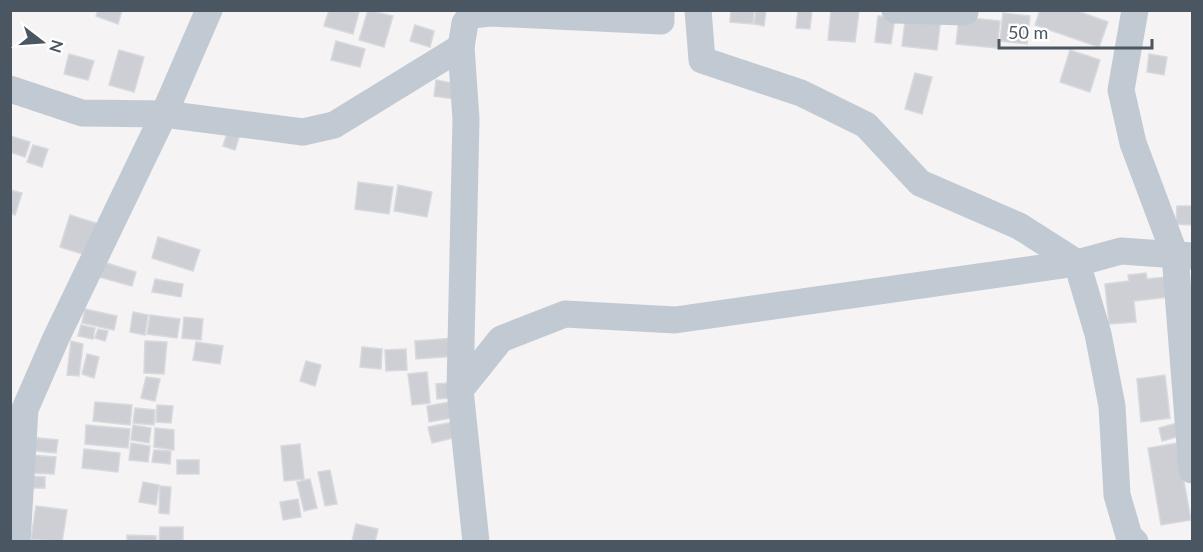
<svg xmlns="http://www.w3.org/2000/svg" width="1203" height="552" viewBox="0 0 1203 552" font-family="Lato,sans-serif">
<rect width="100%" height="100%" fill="#f5f3f3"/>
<!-- building -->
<g fill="#cdcfd5" stroke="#d7d9de" stroke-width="1.5">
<polygon points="98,10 122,10 118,24 96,16"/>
<polygon points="329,10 359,12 353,34 324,26"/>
<polygon points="368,10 393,16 384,47 359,40"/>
<polygon points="731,10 754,10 753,24 730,22"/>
<polygon points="756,10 766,10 764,26 754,24"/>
<polygon points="798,10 812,10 810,29 796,28"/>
<polygon points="831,10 859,11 855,42 828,40"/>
<polygon points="1040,10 1075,10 1108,22 1099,47 1035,25"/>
<polygon points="906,13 941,17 937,50 902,46"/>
<polygon points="1003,13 1030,16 1027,44 1000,41"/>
<polygon points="878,16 895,17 891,44 875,42"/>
<polygon points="959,17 1000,21 997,48 956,44"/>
<polygon points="415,25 434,31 430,47 410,41"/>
<polygon points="336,41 365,49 360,67 331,60"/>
<polygon points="119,50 144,57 134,92 109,85"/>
<polygon points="1070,50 1100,60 1090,92 1060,82"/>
<polygon points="69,54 94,61 88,80 64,74"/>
<polygon points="1149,54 1167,57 1164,75 1147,72"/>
<polygon points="915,73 932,77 922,114 905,109"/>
<polygon points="436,80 457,84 454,99 434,96"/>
<polygon points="229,127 241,131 235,150 223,146"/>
<polygon points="10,136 30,142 25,157 10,152"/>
<polygon points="33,145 48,149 42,167 27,162"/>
<polygon points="358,182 393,187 389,214 355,209"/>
<polygon points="398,185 432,192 427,217 394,211"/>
<polygon points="10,190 22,193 15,215 10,213"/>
<polygon points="1177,206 1192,206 1192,225 1176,224"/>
<polygon points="70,215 99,224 89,256 60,247"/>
<polygon points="158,237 200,250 193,271 152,258"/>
<polygon points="103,262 136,272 132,286 99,277"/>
<polygon points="1146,273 1147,279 1166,277 1168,297 1134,301 1136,322 1109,324 1105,284 1129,281 1128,275"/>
<polygon points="155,279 183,284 181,297 152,292"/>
<polygon points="85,309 117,316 114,330 82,323"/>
<polygon points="133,312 148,315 145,335 130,332"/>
<polygon points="150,315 180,319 177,338 147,334"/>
<polygon points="184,317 203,319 201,340 182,338"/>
<polygon points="81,325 95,328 93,339 78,336"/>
<polygon points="98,329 108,331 105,341 95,338"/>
<polygon points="455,338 457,356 416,359 415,341"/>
<polygon points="71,341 83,344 79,376 67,375"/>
<polygon points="145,341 167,342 164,374 144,373"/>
<polygon points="196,342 223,346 220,364 193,360"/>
<polygon points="362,347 382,349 381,369 360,367"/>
<polygon points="406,349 407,370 386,371 385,350"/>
<polygon points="87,354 99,357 94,378 82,374"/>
<polygon points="306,361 321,365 315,386 300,381"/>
<polygon points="427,372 430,403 412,405 408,374"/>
<polygon points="1165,375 1170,418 1141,422 1137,379"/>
<polygon points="146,377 160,379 155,401 141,398"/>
<polygon points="448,383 449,398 437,399 436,384"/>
<polygon points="455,401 458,417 429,422 427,406"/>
<polygon points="95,402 132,405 130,425 93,421"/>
<polygon points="157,405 173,406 171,423 156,422"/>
<polygon points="135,408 155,410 154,425 133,423"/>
<polygon points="458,421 461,436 432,443 428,427"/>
<polygon points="1177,423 1180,436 1162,441 1159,428"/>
<polygon points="86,425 130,429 128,448 85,444"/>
<polygon points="133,425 151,428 149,443 131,440"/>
<polygon points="155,428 174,430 174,450 154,447"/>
<polygon points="28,437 58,440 56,453 27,450"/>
<polygon points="131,443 150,446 148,462 129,460"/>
<polygon points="1177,443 1191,520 1161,525 1148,448"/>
<polygon points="300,444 304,479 284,481 281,446"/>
<polygon points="84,449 120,453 118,472 82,468"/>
<polygon points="154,450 171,451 170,464 152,462"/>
<polygon points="30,455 56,457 54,474 29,473"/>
<rect x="177" y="460" width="22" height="14"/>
<polygon points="330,470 337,504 325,506 318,472"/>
<polygon points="28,476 45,477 45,488 28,488"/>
<polygon points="310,479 317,508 304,511 297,482"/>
<polygon points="143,482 159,485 156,505 139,502"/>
<polygon points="160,486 171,487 169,514 159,513"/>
<polygon points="298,499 301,517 283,520 280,502"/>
<polygon points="36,506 67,510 62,542 31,539"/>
<polygon points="356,524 378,529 375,542 352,541"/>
<polygon points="160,527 183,527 183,542 159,542"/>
<polygon points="127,535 156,536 156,542 127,542"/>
</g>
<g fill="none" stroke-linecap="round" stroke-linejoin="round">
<!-- minor -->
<g stroke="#c1cad2" stroke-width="27">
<polyline points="698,10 702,60 801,93 866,125 920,183 1019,226 1077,263 1098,334 1112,406 1117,495 1129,536 1135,542"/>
<polyline points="895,10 965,12"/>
<polyline points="1135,10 1121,90 1133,143 1175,255 1192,470"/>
<polyline points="461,47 466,119 460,390 476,542"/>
<polyline points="10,89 82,113 164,114 303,132 334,125 461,47 465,23 471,15 491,13 661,21 661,10"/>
<polyline points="460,390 501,339 565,314 675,320 1077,263 1121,251 1192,256"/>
<polyline points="17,542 25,409 56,338 164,114 209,10"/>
</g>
</g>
<!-- border -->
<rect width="1203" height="552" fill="none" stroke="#4a5661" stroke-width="24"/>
<!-- north arrow -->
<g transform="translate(42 42) rotate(107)" stroke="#ffffff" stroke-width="4.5" paint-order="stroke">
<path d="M0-4.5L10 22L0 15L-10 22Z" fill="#4a5661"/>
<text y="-9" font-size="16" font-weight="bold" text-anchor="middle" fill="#4a5661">N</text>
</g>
<!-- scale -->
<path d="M999 39v9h153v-9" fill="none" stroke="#4a5661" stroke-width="3"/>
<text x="1008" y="39" font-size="18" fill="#4a5661" stroke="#ffffff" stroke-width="4.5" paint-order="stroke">50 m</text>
</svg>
